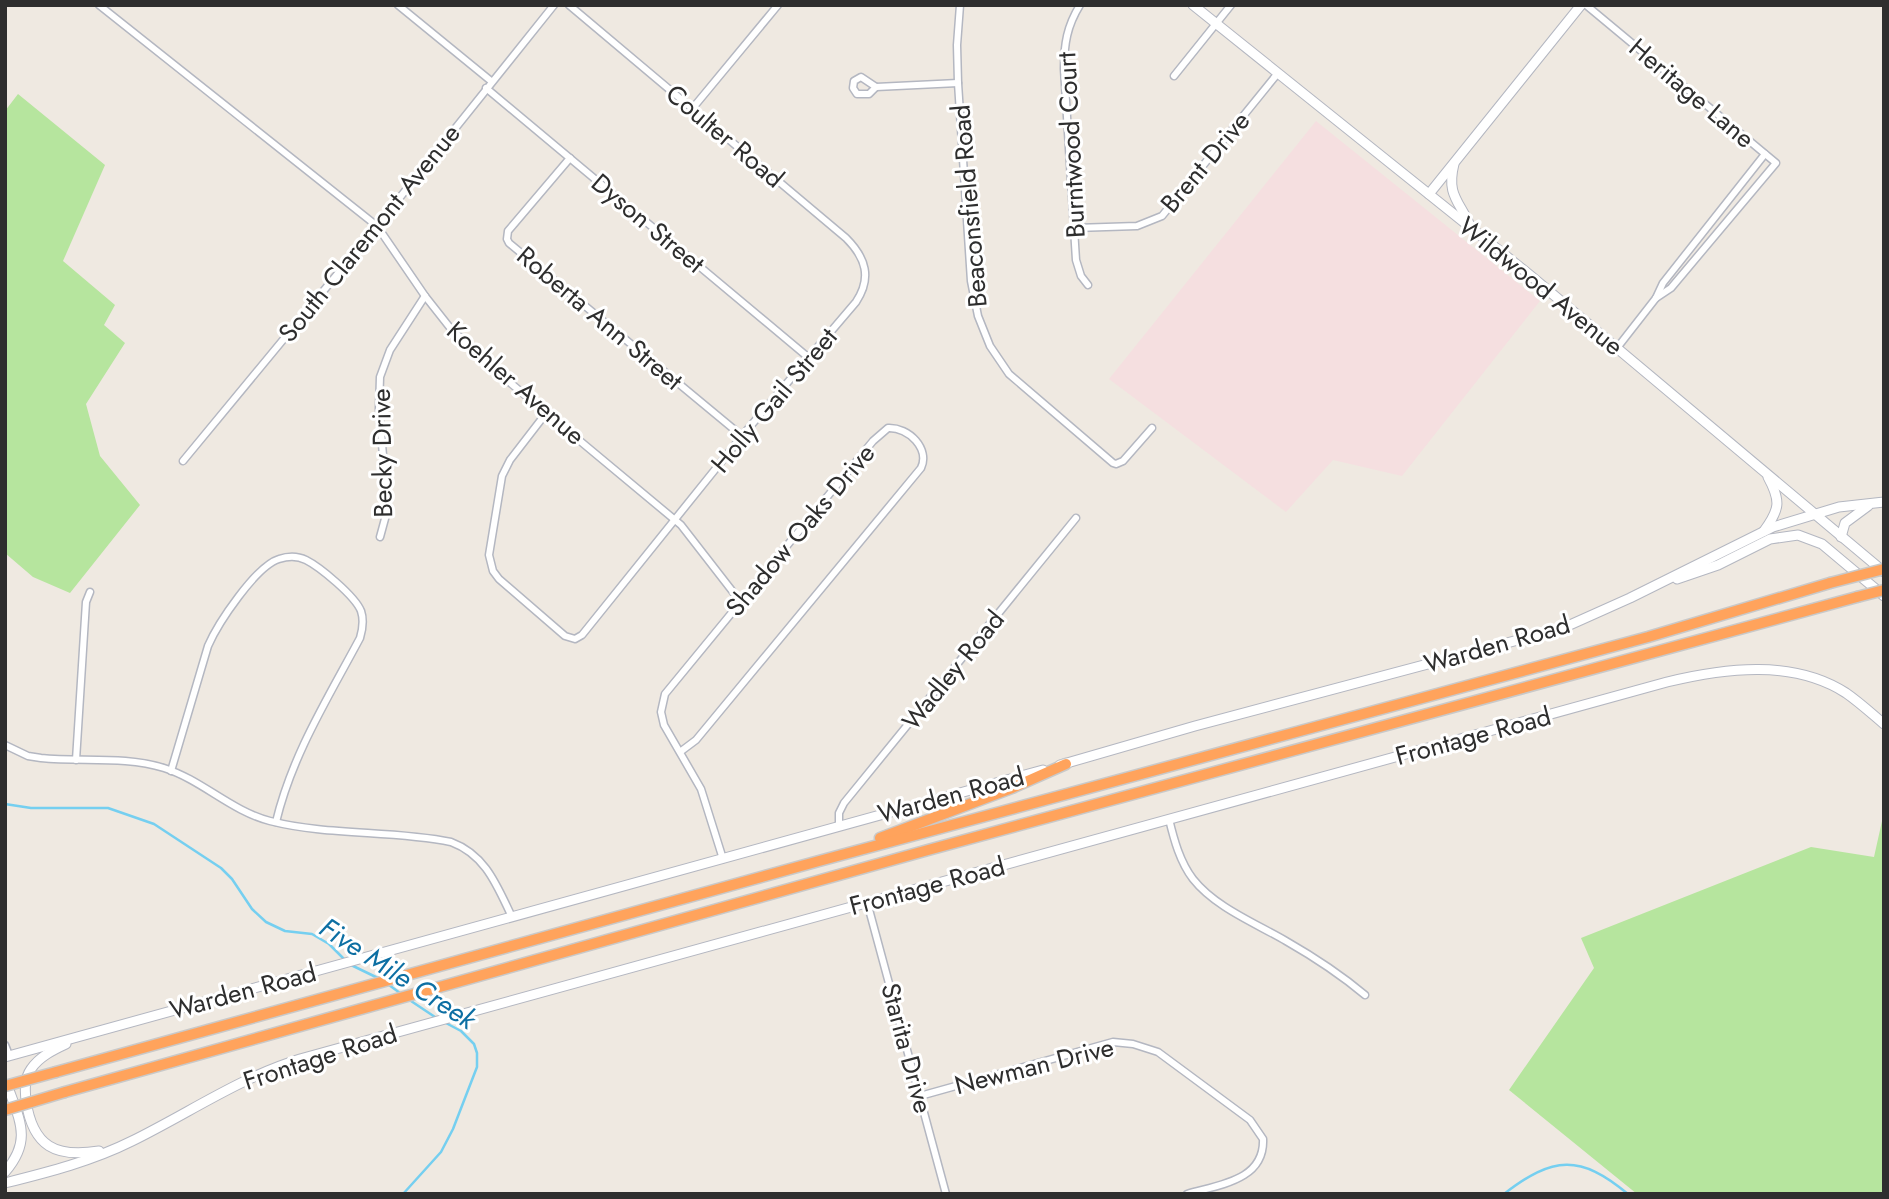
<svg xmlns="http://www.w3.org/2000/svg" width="1889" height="1199" viewBox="0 0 1889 1199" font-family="Jost,sans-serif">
<rect width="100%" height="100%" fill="#efe9e1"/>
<!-- medical -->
<polygon fill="#f5dfe0" points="1316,121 1540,301 1402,476 1333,460 1286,512 1109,379"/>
<!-- green -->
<g fill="#b6e59e">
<polygon points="18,94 105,165 63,261 115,305 104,325 125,343 86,404 100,456 140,505 70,593 33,577 5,553 5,111"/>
<polygon points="1884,812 1884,1194 1637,1194 1509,1090 1594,968 1581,938 1811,847 1874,857"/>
</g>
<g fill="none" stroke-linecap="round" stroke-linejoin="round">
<!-- stream -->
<g stroke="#75cff0" stroke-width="2.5">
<polyline points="5,804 31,808 108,808 154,824 221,868 232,879 252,909 266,922 285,931 312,934 329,944 344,959"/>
<polyline points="349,964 380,979"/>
<polyline points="389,985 400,993"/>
<polyline points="408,999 438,1019"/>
<polyline points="403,1194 441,1152 453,1129 477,1067 477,1053 474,1044 461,1031 444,1022"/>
<path d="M1504 1194C1553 1156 1580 1154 1628 1194"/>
</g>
<defs>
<g id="street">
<polyline points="99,5 377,226 425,296 451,329 502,376 681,525 740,601"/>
<polyline points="398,5 491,81"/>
<polyline points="960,5 957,45 958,83 971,281 978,316 990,346 1009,374 1113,463 1116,464 1123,461 1152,428"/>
<path d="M1080 5C1067 26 1064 44 1064 69L1076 260 1081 276 1088 285"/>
<polyline points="1586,5 1776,163 1671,288 1656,298"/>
<polyline points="1174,76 1231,5"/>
<polygon points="861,77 876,87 869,94 857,94 853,88 854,81"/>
<polyline points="876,87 958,83"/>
<polyline points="486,88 809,358"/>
<polyline points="692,109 778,5"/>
<polyline points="570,158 508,231 507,239 509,243 742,436"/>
<polyline points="1075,228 1137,226 1162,216 1278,73"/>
<polyline points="1617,348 1656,298 1663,283 1765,154"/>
<path d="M547 412 510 460 502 476 489 555 493 571 499 579 565 636 575 639 582 635 742 436 856 302C872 278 866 258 846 238L569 5"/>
<polyline points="183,461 377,226 554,5"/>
<polyline points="380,537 386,515 387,502 379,409 380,377 390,350 425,296"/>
<path d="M5 745 28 756 41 758C82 762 125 756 164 768 202 780 231 811 270 821 329 836 392 830 451 842 486 855 497 886 512 917"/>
<path d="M680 752 696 740 921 468C930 449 909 427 888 428L873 441 665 694 661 712 664 725 701 789 723 859"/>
<polyline points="76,760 86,602 90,592"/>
<path d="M171 771 208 646C218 623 256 566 279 559 288 556 298 556 306 560 320 567 355 596 361 611 364 620 363 628 360 638 328 698 292 755 276 822"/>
<path d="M1169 819C1174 840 1180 862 1193 879 1215 907 1255 923 1286 941 1314 957 1340 974 1365 995"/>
<polyline points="839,826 839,813 844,803 1076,518"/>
<polyline points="867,902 946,1194"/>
<polyline points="5,1045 9,1055"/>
<path d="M920 1096 1113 1042 1133 1044 1158 1052 1250 1120 1263 1139C1265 1181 1217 1185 1187 1194"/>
</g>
<g id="secondary">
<polyline points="1193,5 1531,276 1884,572"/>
<path d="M1454 164C1446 196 1460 201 1471 228"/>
<polyline points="1429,194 1581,5"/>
<path d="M1764 531C1780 509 1781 501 1768 477"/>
<polyline points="1841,537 1845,523 1868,506"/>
<polyline points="1677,579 1718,565 1770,539 1798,535 1822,544 1884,596"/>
<polyline points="1060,765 1195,726 1563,628 1630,598 1773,527 1839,507 1884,502"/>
<path d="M66 1044C53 1050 39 1057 31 1069 24 1079 25 1090 26 1101 33 1147 56 1158 99 1151"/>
<polyline points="5,1057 1043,770"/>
<path d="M5 1087 9 1090C21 1123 31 1142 5 1172"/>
<path d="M5 1183C49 1172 92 1161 132 1141 189 1113 239 1078 300 1059L1667 682C1725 668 1793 659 1846 693 1859 702 1871 713 1884 724"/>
</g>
<g id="highway">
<polyline points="880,838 1012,788 1066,764"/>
<polyline points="56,1072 819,861 1648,637 1830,583"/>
<polyline points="65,1092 928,850 1857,597"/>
</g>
</defs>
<!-- street casing -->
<use href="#street" stroke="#b4b7c1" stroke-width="9"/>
<!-- secondary casing -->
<use href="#secondary" stroke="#b4b7c1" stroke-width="11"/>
<!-- highway casing -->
<use href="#highway" stroke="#c9c9c9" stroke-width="13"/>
<!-- street -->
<use href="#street" stroke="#fff" stroke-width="6"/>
<!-- secondary -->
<use href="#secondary" stroke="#fff" stroke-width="9"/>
<!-- highway -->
<use href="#highway" stroke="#ffa35c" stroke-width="10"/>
<defs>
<g id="highway-bridge">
<polyline points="1830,583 1884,569"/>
<polyline points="1857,597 1884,590"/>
<polyline points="5,1086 56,1072"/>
<polyline points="5,1110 65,1092"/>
</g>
</defs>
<!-- highway-bridge casing -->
<use href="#highway-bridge" stroke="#c9c9c9" stroke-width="13" stroke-linecap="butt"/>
<!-- highway-bridge -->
<use href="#highway-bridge" stroke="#ffa35c" stroke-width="10"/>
</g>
<g text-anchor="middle" stroke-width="6" stroke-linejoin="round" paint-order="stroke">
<!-- street labels -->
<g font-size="26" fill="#2e2e2e" stroke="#fff">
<text transform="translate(1692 93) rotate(40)" y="9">Heritage Lane</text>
<text transform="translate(725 136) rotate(40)" y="9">Coulter Road</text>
<text transform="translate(1071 145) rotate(-93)" y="9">Burntwood Court</text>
<text transform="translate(1205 162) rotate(-50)" y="9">Brent Drive</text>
<text transform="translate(969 206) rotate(-95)" y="9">Beaconsfield Road</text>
<text transform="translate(648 223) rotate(40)" y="9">Dyson Street</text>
<text transform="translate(369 233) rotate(-51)" y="9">South Claremont Avenue</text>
<text transform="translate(1541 286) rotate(39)" y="9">Wildwood Avenue</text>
<text transform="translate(600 318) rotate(40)" y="9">Roberta Ann Street</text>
<text transform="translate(516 383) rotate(41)" y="9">Koehler Avenue</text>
<text transform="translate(774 400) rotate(-50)" y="9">Holly Gail Street</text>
<text transform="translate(382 453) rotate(-91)" y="9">Becky Drive</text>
<text transform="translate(800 530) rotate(-50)" y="9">Shadow Oaks Drive</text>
<text transform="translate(1497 644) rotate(-16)" y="9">Warden Road</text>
<text transform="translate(953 670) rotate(-51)" y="9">Wadley Road</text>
<text transform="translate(1473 736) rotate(-15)" y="9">Frontage Road</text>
<text transform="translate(951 795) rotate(-15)" y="9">Warden Road</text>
<text transform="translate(927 886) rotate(-15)" y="9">Frontage Road</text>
<text transform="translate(243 991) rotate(-15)" y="9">Warden Road</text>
<text transform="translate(907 1048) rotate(75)" y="9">Starita Drive</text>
<text transform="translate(320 1057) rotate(-18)" y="9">Frontage Road</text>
<text transform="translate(1034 1066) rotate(-14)" y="9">Newman Drive</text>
</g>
<!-- water labels -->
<g font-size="28" font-style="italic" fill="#0d6fa3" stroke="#fff">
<text transform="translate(398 973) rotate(33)" y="10">Five Mile Creek</text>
</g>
</g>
<!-- border -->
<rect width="1889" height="1199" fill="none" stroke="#2e2e2e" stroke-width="14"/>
</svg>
